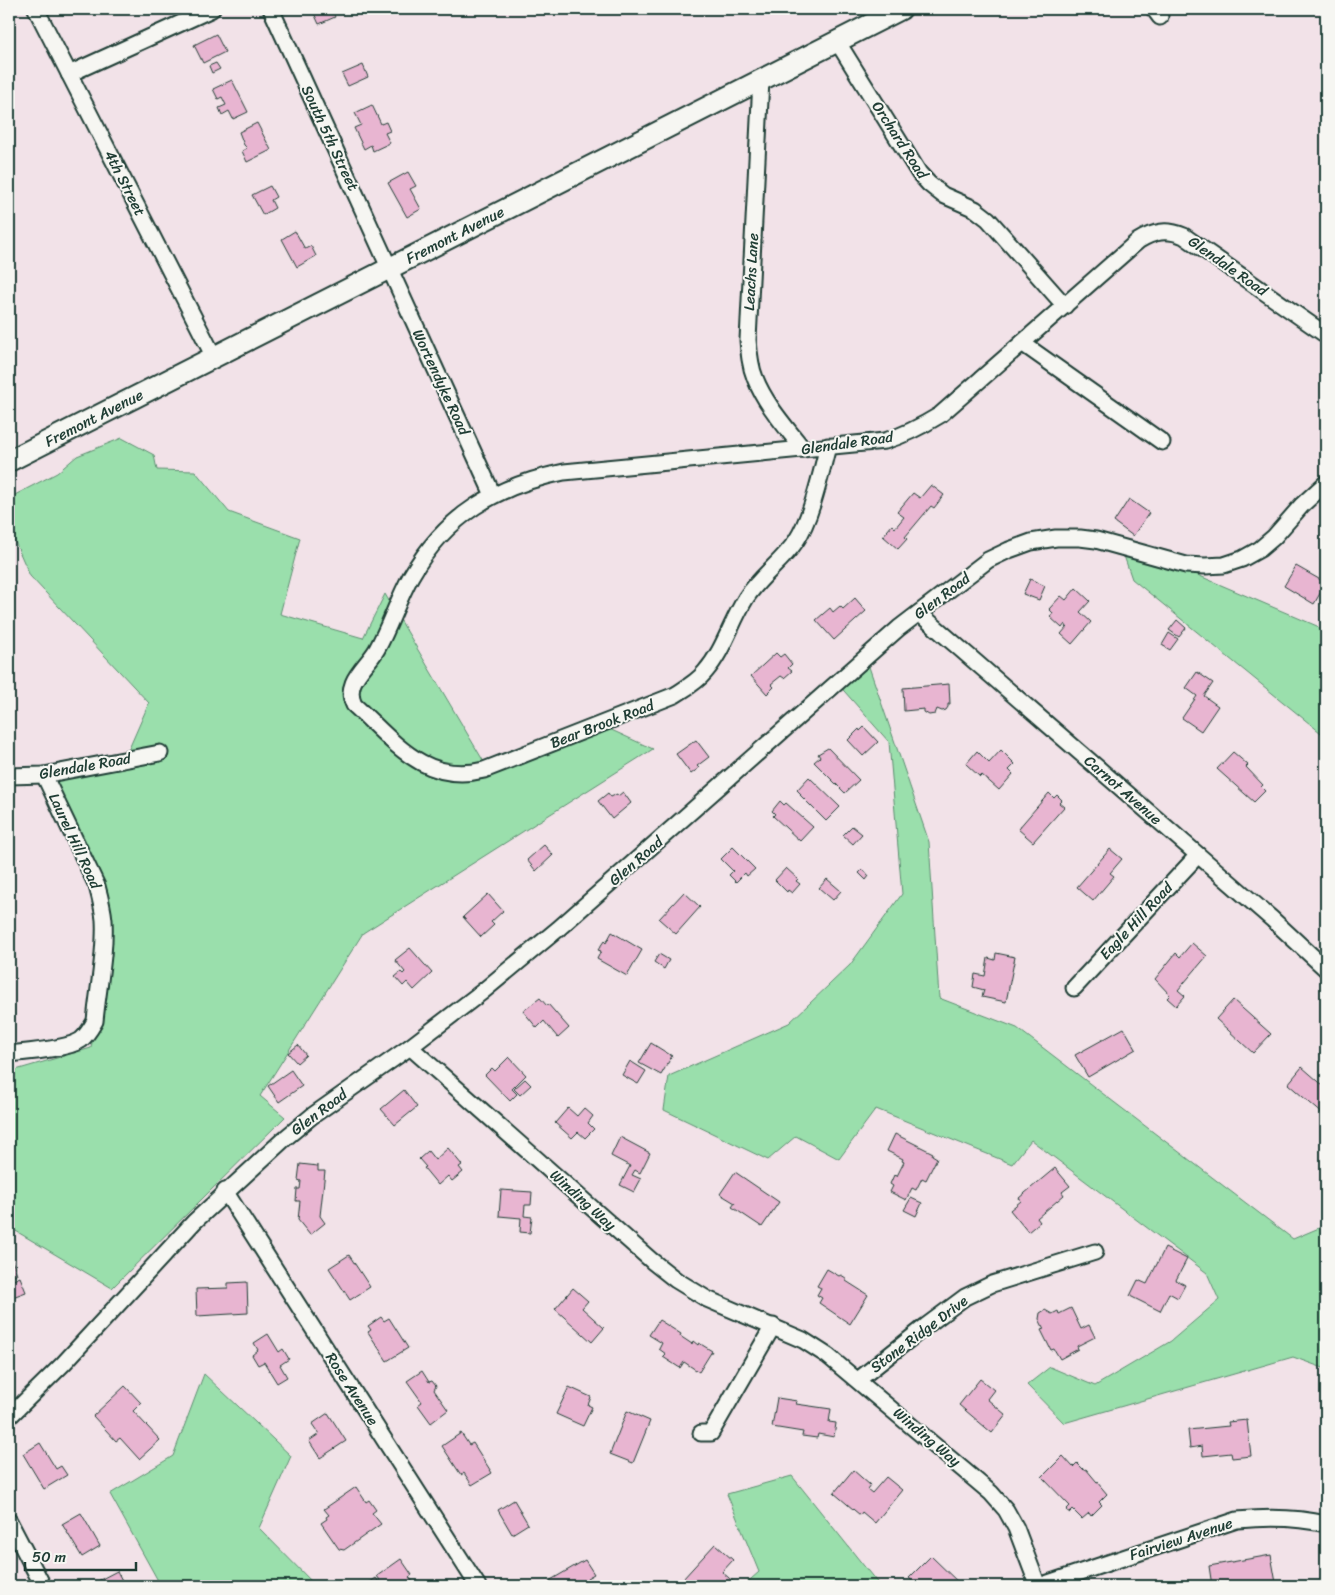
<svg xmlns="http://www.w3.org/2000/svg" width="1335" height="1595" viewBox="0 0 1335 1595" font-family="Sriracha,sans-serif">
<rect width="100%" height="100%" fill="#f2e2e8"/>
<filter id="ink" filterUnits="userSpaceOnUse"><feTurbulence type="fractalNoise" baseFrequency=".02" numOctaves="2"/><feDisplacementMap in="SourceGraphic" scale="10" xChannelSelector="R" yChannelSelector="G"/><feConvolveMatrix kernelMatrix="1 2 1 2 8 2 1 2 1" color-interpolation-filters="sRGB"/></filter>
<g filter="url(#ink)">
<!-- green -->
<g fill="#9adfac" stroke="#5c8e70">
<polygon points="122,438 154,455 157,470 195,471 229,512 300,538 280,614 363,638 385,594 484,762 594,722 653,749 363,933 260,1096 285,1117 112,1288 9,1227 9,1072 91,1048 112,932 44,785 128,751 149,703 30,576 9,528 9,498 57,473 77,456"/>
<polygon points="1121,547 1160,559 1317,626 1326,635 1326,737 1132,579"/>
<polygon points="866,658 929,842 939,998 1017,1028 1293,1239 1326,1225 1326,1369 1293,1357 1064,1423 1027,1385 1050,1367 1095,1386 1171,1341 1219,1300 1207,1273 1031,1140 1012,1164 876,1109 839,1159 796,1136 768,1160 664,1110 669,1076 789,1023 850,965 902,894 889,742 837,683"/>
<polygon points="204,1374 291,1456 259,1528 316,1586 161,1586 110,1494 173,1456"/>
<polygon points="792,1476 880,1586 743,1586 759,1572 727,1494"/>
</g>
<!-- building -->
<g fill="#e8b5d1" stroke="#1f3d34">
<polygon points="312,9 332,9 335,17 319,24"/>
<polygon points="216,34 225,52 203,63 194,45"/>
<polygon points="216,63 220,69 212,73 209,66"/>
<polygon points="363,65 368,77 348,86 342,74"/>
<polygon points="232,80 248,112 233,119 229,111 222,115 219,108 226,105 222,97 218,99 213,89"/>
<polygon points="372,105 381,124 386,122 390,131 385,133 390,143 373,151 371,145 364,149 354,128 361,125 355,113"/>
<polygon points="257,123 271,150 247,162 242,151 247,148 244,145 239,132"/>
<polygon points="408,172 416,186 410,189 421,209 407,217 388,183"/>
<polygon points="270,186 276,197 271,200 275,208 263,215 252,195"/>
<polygon points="295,231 305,249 311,246 316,256 297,267 282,239"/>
<polygon points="931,485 944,495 934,508 931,506 905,537 907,539 898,549 883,536 892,525 895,528 904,517 897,512 913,493 920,498"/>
<polygon points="1129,499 1149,513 1133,536 1114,522"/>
<polygon points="1296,566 1326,583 1314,604 1284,586"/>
<polygon points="1030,579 1045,586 1039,600 1023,594"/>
<polygon points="1076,588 1090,601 1080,612 1091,622 1072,644 1061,634 1067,627 1065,624 1062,628 1050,617 1053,613 1049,609 1061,596 1066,600"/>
<polygon points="855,598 866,611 834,640 816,620 830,608 833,612 840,606 843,609"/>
<polygon points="1177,620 1186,628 1179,637 1169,630"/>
<polygon points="1169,633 1178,639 1170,650 1162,645"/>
<polygon points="776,653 780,657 784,654 792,664 788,668 792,671 784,678 781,676 771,684 774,687 767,694 751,676"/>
<polygon points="1197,672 1213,683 1204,696 1218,706 1201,731 1182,718 1197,696 1186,688"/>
<polygon points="949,684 950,704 948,704 948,707 946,710 942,711 937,709 935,714 929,715 924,712 924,709 904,711 903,688"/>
<polygon points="864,727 878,742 863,756 848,740 859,729 860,731"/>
<polygon points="696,740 709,757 697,766 699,768 691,774 676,754"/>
<polygon points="828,748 859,780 845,793 814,762 820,757 818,754"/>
<polygon points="1001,750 1015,764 1009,770 1013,774 999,790 982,775 980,777 966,764 977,751 989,763"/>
<polygon points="1233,752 1248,765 1246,767 1263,785 1261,787 1265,791 1254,802 1217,769"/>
<polygon points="809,777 840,807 826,821 800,795 801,794 797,790"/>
<polygon points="623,792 631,803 612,819 598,801 608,793 611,797 617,794 618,796"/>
<polygon points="1049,793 1054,798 1057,795 1062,800 1059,803 1064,807 1033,842 1018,829"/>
<polygon points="780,801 784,805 786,803 813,827 800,841 773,816 775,814 772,811"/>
<polygon points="852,826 862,834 853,844 843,835"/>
<polygon points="544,845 553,855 536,871 527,860"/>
<polygon points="733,847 755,869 747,876 745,873 736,882 729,875 733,871 721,859"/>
<polygon points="1110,849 1122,859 1110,873 1114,876 1093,901 1077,887"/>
<polygon points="786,868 798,879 796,881 800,884 792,893 788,890 787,892 775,880"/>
<polygon points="863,869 869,876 866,880 859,873"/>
<polygon points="827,879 841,891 833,900 819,888"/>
<polygon points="684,892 700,907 676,934 659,919"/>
<polygon points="488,894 503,911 491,922 494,925 481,937 463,917"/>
<polygon points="612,932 642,950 627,976 597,959 601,951 598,950 604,941 606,943"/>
<polygon points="1192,943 1207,956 1178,990 1185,996 1176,1006 1167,998 1170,995 1155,979 1176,953 1180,957"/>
<polygon points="410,948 432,973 414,990 407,982 403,986 395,977 401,972 403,974 405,972 395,960"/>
<polygon points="996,953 1015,957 1006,1002 982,997 984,990 973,987 975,974 985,976 988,958 995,960"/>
<polygon points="659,954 669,960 664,969 654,962"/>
<polygon points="540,998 547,1006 548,1004 569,1028 558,1038 544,1021 537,1028 523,1011"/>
<polygon points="1233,1000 1271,1034 1253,1053 1216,1019"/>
<polygon points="1124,1028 1136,1049 1088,1077 1075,1055"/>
<polygon points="651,1043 672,1056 661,1075 639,1063"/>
<polygon points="298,1045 306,1055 297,1063 288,1053"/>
<polygon points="509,1057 526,1075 512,1089 517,1094 510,1101 485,1075 492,1068 495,1071"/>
<polygon points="630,1061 646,1071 638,1084 622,1075"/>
<polygon points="1302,1067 1326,1088 1326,1113 1324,1115 1288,1084"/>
<polygon points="291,1070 302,1086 279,1102 268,1086"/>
<polygon points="525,1079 531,1085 520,1095 514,1089"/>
<polygon points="404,1090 417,1107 395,1125 381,1109"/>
<polygon points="568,1108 577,1116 584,1108 593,1116 588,1123 594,1129 585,1138 578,1132 572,1138 555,1123"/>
<polygon points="895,1134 933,1153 932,1155 937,1158 926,1180 922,1178 916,1190 912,1188 906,1200 890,1192 893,1186 890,1184 894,1175 897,1176 904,1162 902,1161 903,1159 887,1151"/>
<polygon points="620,1137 650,1153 640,1173 635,1170 632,1175 641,1179 634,1192 620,1185 630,1166 611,1156"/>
<polygon points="448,1148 462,1165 459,1167 463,1172 452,1181 448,1176 438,1185 424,1168 426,1167 419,1159 428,1151 435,1160"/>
<polygon points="300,1164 318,1166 318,1171 325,1171 320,1216 325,1223 310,1235 298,1220 300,1201 296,1201 297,1189 300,1189 301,1181 298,1180"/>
<polygon points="1055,1168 1070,1186 1062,1192 1064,1195 1037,1218 1040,1222 1028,1232 1010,1210 1021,1201 1019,1198"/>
<polygon points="735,1172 779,1202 762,1227 732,1207 735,1203 720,1194"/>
<polygon points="501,1190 532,1192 531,1205 525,1205 524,1216 532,1217 530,1233 520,1232 521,1218 499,1216"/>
<polygon points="911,1198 922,1203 916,1216 904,1210"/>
<polygon points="1165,1248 1187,1259 1176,1280 1185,1285 1178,1298 1169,1293 1160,1311 1130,1296 1138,1280 1147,1284"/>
<polygon points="9,1252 17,1274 9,1277"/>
<polygon points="349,1255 370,1287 350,1300 329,1268"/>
<polygon points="827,1269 839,1276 841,1275 846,1278 846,1281 868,1295 850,1324 819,1303 822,1298 817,1295 821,1288 817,1286"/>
<polygon points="20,1277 26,1292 10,1298 9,1282"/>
<polygon points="247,1282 248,1313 197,1316 196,1289 228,1288 228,1283"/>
<polygon points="573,1288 588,1301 582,1308 604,1328 592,1342 555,1309"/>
<polygon points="1071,1308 1081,1329 1089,1325 1095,1337 1077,1346 1078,1349 1060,1359 1054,1349 1051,1350 1041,1330 1044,1329 1039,1319 1040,1313 1045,1310 1052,1314 1058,1311 1059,1314"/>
<polygon points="381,1317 384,1321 389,1318 408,1348 387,1361 368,1332 371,1330 368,1326"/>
<polygon points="659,1320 681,1334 680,1336 692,1344 693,1341 698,1345 699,1343 712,1351 699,1372 684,1362 680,1368 663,1357 666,1354 659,1349 662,1343 649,1335"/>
<polygon points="268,1334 279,1352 283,1349 289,1359 280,1365 287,1377 277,1383 264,1362 258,1365 252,1355 258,1350 254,1343"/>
<polygon points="422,1371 429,1382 432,1381 436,1386 434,1390 448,1410 431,1423 418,1405 422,1402 407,1381"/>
<polygon points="980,1379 994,1390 987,1399 1006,1415 992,1433 959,1405"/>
<polygon points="125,1386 141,1403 133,1411 160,1440 139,1459 120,1438 116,1441 93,1416"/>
<polygon points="569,1387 591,1397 588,1405 592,1407 583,1426 556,1414"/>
<polygon points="777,1398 797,1401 796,1404 831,1409 829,1422 836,1423 834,1437 818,1434 817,1438 802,1436 803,1432 772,1427"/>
<polygon points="627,1411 650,1421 633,1463 610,1454"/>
<polygon points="328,1413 346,1441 320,1458 309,1441 319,1434 312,1424"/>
<polygon points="1247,1420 1251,1456 1232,1458 1231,1453 1203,1456 1202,1446 1190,1448 1188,1430 1229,1426 1228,1422"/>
<polygon points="461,1433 469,1445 473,1443 492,1473 472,1485 464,1473 461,1475 442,1446"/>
<polygon points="40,1443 56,1469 61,1466 67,1475 44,1489 23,1454"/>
<polygon points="1063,1456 1073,1467 1077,1463 1084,1470 1086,1469 1107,1494 1099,1502 1102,1505 1091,1516 1089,1513 1082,1519 1073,1510 1070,1513 1066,1510 1070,1506 1042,1477"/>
<polygon points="853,1470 870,1485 867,1489 872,1493 886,1477 902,1490 875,1523 862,1512 860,1515 834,1493"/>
<polygon points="356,1487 366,1502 369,1500 376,1510 372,1513 381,1524 344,1550 339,1549 321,1523 327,1519 326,1517 329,1515 324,1509"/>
<polygon points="514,1500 528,1524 512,1534 498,1510"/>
<polygon points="81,1513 100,1546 82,1557 62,1524"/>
<polygon points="715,1544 733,1560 722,1572 736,1584 734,1586 717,1586 712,1582 709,1586 689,1586 682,1580"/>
<polygon points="1271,1555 1276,1583 1256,1586 1212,1586 1209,1566"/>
<polygon points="931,1556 962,1586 918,1586 909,1578"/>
<polygon points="401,1559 412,1575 409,1577 416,1586 367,1586 366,1585 376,1578 380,1584 382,1583 377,1576"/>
<polygon points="585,1560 594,1574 587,1578 592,1586 552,1586 549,1581"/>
<polygon points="117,1571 125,1586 101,1586 98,1581"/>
</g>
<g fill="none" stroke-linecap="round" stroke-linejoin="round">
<defs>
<g id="street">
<polyline points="36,9 214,357"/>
<polyline points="271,9 493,495"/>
<polyline points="1154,9 1160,17"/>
<polyline points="837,41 919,173 929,184 943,195 975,209 988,219 1065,306"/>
<polyline points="69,74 212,9"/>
<path d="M761 80 748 340C749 353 750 366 755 378 765 404 786 427 803 449"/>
<polyline points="1022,343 1162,442"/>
<path d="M828 446C821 473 811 519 796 541 782 562 760 576 746 598 731 622 724 650 705 672 697 682 686 688 675 695L484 770C424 785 393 740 354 705 343 682 366 668 377 649 390 626 398 599 411 576 446 515 496 486 564 472L885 441C905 435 922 426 940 415L1138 241C1154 231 1167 229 1184 236L1326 335"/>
<polyline points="919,613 1272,919 1326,969"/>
<polyline points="9,776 44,775 160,753"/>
<polyline points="1074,988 1198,855"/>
<polyline points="410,1047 652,1261 676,1280 707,1299 803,1340 828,1356 991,1493 1006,1510 1016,1528 1038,1586"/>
<path d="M9 1054C26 1052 68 1049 81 1040 88 1034 91 1028 95 1021 98 989 106 951 104 920 103 908 100 897 97 886L44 775"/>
<polyline points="225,1191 478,1586"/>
<polyline points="858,1380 926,1326 965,1297 992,1284 1095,1252"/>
<polyline points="9,1417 63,1364 194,1222 283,1140 312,1116 410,1047 482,992 558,929 899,628 988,560 1009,550 1031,542 1056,538 1080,538 1096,540 1186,565 1205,566 1224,565 1242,559 1260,549 1274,537 1302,505 1326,483"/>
<polyline points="701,1433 711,1433 773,1326"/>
<polyline points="9,1521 43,1586"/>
<path d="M1039 1586 1237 1520C1267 1517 1297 1517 1326 1524"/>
</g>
<polyline id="secondary" points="9,461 901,9"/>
</defs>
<!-- street casing -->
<use href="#street" stroke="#1f3d34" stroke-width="19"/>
<!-- secondary casing -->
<use href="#secondary" stroke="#1f3d34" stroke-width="24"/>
<!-- street -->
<use href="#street" stroke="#f6f6f2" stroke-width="15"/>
<!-- secondary -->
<use href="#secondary" stroke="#f6f6f2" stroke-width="20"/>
</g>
</g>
<g text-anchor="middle" stroke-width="4" stroke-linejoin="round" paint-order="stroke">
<!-- street labels -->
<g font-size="15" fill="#1f3d34" stroke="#f6f6f2">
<text transform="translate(330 138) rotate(65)" y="5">South 5th Street</text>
<text transform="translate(900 140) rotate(57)" y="5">Orchard Road</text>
<text transform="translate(125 183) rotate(63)" y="5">4th Street</text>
<text transform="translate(455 235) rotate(-27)" y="5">Fremont Avenue</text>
<text transform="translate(1228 266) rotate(35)" y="5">Glendale Road</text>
<text transform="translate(751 272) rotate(-87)" y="5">Leachs Lane</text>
<text transform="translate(441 382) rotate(65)" y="5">Wortendyke Road</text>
<text transform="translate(94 418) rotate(-27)" y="5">Fremont Avenue</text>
<text transform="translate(847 443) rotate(-8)" y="5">Glendale Road</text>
<text transform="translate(942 596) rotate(-37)" y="5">Glen Road</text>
<text transform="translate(602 724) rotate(-21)" y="5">Bear Brook Road</text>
<text transform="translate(85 766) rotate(-10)" y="5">Glendale Road</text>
<text transform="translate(1123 790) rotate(41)" y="5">Carnot Avenue</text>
<text transform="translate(75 841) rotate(65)" y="5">Laurel Hill Road</text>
<text transform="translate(636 861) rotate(-41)" y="5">Glen Road</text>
<text transform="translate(1136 921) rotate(-47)" y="5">Eagle Hill Road</text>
<text transform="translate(319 1112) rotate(-37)" y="5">Glen Road</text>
<text transform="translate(583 1200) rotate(42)" y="5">Winding Way</text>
<text transform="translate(919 1334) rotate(-37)" y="5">Stone Ridge Drive</text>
<text transform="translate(352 1389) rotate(57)" y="5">Rose Avenue</text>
<text transform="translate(927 1437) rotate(40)" y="5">Winding Way</text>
<text transform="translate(1181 1539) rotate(-18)" y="5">Fairview Avenue</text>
</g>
</g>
<!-- margin -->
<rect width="1335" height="1595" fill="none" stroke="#f6f6f2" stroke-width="30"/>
<rect x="15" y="15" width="1305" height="1565" fill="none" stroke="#1f3d34" stroke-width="2" filter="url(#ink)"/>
<!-- scale -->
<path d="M25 1562v8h111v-8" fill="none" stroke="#1f3d34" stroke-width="2.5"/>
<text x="32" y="1562" font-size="15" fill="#1f3d34" stroke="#f6f6f2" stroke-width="4" paint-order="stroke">50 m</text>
</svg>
